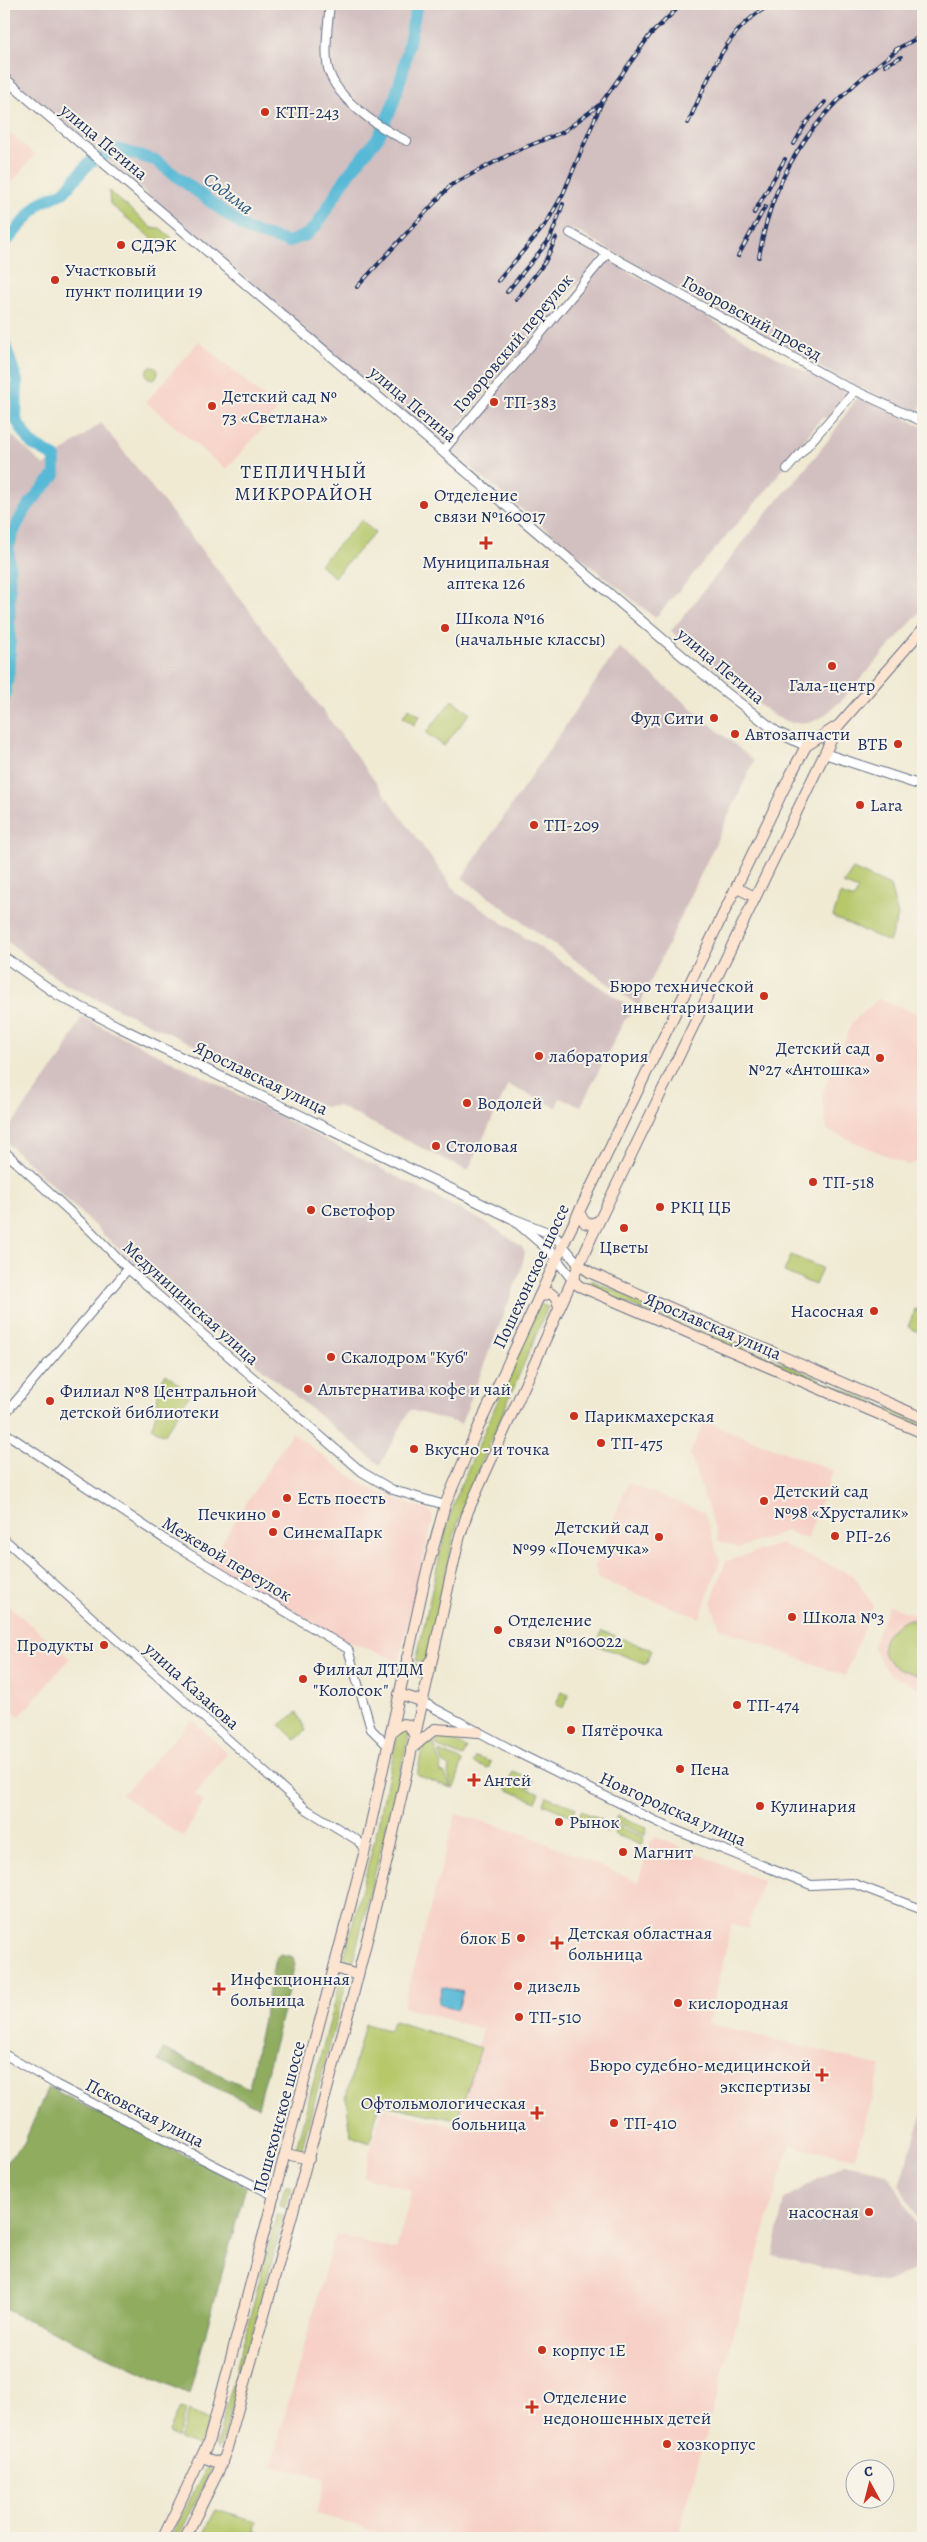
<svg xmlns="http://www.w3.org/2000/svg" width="927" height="2542" viewBox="0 0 927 2542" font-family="Alegreya,serif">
<rect width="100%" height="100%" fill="#f7f3e8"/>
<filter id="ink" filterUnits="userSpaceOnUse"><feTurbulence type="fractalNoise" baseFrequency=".02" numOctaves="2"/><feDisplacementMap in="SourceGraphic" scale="10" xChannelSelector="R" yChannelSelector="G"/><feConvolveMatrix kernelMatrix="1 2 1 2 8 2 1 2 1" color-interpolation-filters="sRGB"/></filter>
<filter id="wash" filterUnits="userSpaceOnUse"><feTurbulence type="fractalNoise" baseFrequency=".0096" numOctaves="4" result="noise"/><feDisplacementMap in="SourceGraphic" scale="20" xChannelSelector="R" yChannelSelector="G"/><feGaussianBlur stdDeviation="1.12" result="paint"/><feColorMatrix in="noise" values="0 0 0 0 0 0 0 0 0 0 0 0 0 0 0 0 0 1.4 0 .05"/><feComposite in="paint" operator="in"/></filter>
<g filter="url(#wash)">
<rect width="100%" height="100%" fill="#f0ead3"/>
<!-- built -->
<g fill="#f7d1c7">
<polygon points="4,128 35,155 4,191"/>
<polygon points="199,341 278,410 226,470 146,402"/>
<polygon points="879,999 923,1016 923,1160 908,1165 827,1130 822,1095 852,1022"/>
<polygon points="704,1421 833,1471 807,1539 786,1531 739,1548 719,1541 690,1454"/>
<polygon points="292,1432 336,1466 371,1489 431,1512 433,1518 399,1661 338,1637 209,1562"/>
<polygon points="628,1483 704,1512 720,1561 700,1618 598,1579 595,1566"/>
<polygon points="781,1544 854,1576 873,1605 845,1676 720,1628 711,1602 726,1561"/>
<polygon points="4,1602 70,1658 19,1717 4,1704"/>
<polygon points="889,1605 923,1618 923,1689 889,1674 872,1647"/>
<polygon points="192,1720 227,1753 195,1795 203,1802 183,1837 122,1795"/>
<polygon points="456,1814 520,1832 638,1882 651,1841 656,1837 763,1881 747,1929 732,1923 708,2023 881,2066 855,2158 790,2145 734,2333 677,2538 400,2538 316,2514 325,2479 271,2465 335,2234 396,2250 412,2190 363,2177 382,2108 456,2127 482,2029 403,2007"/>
</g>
<!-- industrial -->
<g fill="#d2bfc0">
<polygon points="4,4 923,4 923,402 917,414 851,383 770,342 573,229 568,238 601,256 442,445 4,72"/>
<polygon points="607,259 767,352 849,394 829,418 821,418 770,486 655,618 449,450"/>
<polygon points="858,396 923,427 923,609 840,702 822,717 812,722 792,723 776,717 757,703 671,631 775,503 797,479 829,439"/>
<polygon points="101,423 250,611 457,893 635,1010 624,1021 581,1106 560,1098 556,1107 508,1085 468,1171 338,1106 325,1107 63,983 4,939 4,428 44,466"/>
<polygon points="619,647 754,761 639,1006 462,878"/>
<polygon points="82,1017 196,1073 490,1225 521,1246 525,1252 521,1270 461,1424 410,1410 380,1465 142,1271 4,1140 4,1135 62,1056"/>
<polygon points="923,2113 923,2228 899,2185"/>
<polygon points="844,2164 888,2173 923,2236 923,2244 913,2270 886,2283 773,2256 784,2199"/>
</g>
<!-- green -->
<g fill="#b6c86b" stroke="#687c64">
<polygon points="109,191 152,228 160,228 172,238 163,248 110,204"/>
<circle cx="152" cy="373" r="6"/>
<polygon points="362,520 375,533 334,577 320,564"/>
<polygon points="452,700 470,713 444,746 426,733"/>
<polygon points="409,708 420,716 414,725 403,717"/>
<polygon points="853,869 890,886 898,916 889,942 833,917 840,894 854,899 858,890 843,884"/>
<polygon points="791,1255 822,1268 815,1285 784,1272"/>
<polygon points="591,1280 745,1346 742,1352 589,1287"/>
<polygon points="540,1304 548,1307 468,1495 455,1532 425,1663 416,1661 446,1528 458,1492"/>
<polygon points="915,1309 923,1312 923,1334 908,1327"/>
<polygon points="753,1351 820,1379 817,1385 752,1355"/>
<path d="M166 1374 188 1392 189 1396 164 1435 151 1427C161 1410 153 1389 166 1374Z"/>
<polygon points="830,1383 923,1424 923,1431 828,1389"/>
<path d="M910 1619 923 1625V1677C913 1673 898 1670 890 1663 872 1646 891 1624 910 1619Z"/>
<polygon points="602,1631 652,1650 646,1664 596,1645"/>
<polygon points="561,1691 569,1694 563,1708 556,1705"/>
<polygon points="297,1712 306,1731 295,1740 280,1725"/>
<polygon points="399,1729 410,1732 353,1961 348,1963 344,1958 375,1838"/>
<polygon points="437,1734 442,1734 467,1748 463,1757 438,1747 434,1736"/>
<polygon points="432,1738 441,1764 440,1771 445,1774 451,1788 417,1775 422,1749"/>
<polygon points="439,1751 463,1761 454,1788 452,1788 448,1773 450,1767 443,1763"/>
<polygon points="476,1757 491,1762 488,1769 473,1763"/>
<polygon points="513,1772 533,1780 530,1787 510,1778"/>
<polygon points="509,1781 540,1793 536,1802 506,1789"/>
<polygon points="546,1796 576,1808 572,1816 543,1804"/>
<polygon points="581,1811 611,1824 608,1832 578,1820"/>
<polygon points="618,1816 647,1827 645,1835 615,1822"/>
<polygon points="617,1826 644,1837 641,1845 614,1834"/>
<polygon points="342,1976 347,1980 301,2151 300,2153 295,2152"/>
<polygon points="394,2021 481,2048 457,2120 379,2104 370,2143 351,2136 346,2097 365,2024 388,2030"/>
<polygon points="288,2185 291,2188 286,2207 280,2205 285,2187"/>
<polygon points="277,2214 284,2216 227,2425 220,2447 217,2450 216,2446"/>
<polygon points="182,2408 187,2410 176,2438 170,2435 169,2431 179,2410"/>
<polygon points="190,2411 207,2419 209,2423 205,2434 198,2446 178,2439"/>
<polygon points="210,2467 211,2470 178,2538 170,2538 206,2469"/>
<polygon points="216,2509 256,2521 254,2531 278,2538 202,2538"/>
</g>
<!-- forest -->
<g fill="#90ac5f" stroke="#566e5e">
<polygon points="280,1954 293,1957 295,1964 258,2107 158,2061 163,2049 249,2088 275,1959"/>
<polygon points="48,2087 246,2186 189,2394 4,2309 4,2170 6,2162 24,2143"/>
</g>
<!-- water -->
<polygon fill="#58b9d6" stroke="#3a749a" points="442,1987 463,1992 458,2009 438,2004"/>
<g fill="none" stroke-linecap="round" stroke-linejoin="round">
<!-- river -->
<g stroke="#58b9d6" stroke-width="12">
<polyline points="4,244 40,203 64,192 89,163 117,149 155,160 248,230 288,242 306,235 316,226 347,176 379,136 392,107 403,71 417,4"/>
<path d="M4 342 17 381 16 420 32 444 55 457V475C35 496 16 517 9 546L10 664 4 698"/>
</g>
</g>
</g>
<g filter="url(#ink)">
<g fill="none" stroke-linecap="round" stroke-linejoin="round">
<defs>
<g id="minor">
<path d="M330 4C328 23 325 43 327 62 330 96 379 128 407 141"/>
<polyline points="570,233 841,384 923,422"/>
<polyline points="443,451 607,254"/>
<polyline points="787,469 855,391"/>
<polyline points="4,1151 91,1231 128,1269 362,1472 393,1490 445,1505"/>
<polyline points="4,1415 128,1269"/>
<polyline points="4,1432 166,1540 348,1649 371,1729 388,1746"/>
<polyline points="4,1539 306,1809 357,1840 365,1850"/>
<polyline points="421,1701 520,1754 670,1828 811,1885 852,1883 923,1910"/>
<polyline points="4,2054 57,2085 275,2196"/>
</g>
<g id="tertiary">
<polyline points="4,78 719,687 777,732 806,746"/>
<polyline points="826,754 923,786"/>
<polyline points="4,957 58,995 117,1026 511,1218 554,1235 578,1264"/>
<polyline points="515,1221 550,1251 572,1279"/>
</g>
<g id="secondary">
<polyline points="737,888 755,897"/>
<polyline points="579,1212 585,1223 590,1224 599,1221"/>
<polyline points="578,1264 591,1273 923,1418"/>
<polyline points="572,1279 579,1286 923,1433"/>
<polyline points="539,1297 550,1293 555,1297 559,1307"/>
<polyline points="407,1657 410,1667 419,1672 425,1669 430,1661"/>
<polyline points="399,1694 421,1701"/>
<polyline points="391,1732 403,1724 409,1725 414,1735"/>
<polyline points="411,1749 435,1729 478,1732"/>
<polyline points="334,1968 358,1975"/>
<polyline points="286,2154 309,2159"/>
<polyline points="202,2457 222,2464"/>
<polyline points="163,2538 208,2443 218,2407 365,1850 426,1574 445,1505 474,1437 563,1245 790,776 806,746 839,725 923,629"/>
<polyline points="185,2538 218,2472 227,2448 350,2007 388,1856 459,1539 468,1511 592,1236 838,726"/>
</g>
</defs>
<!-- minor casing -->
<use href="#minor" stroke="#667087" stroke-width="10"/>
<!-- tertiary casing -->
<use href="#tertiary" stroke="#667087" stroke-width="11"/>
<!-- secondary casing -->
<use href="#secondary" stroke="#667087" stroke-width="12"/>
<!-- minor -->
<use href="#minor" stroke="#fff" stroke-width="8"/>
<!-- tertiary -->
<use href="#tertiary" stroke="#fff" stroke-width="9"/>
<!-- secondary -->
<use href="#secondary" stroke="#fde4d0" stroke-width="10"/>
<defs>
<g id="rail">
<polyline points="895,50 923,35"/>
<polyline points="885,65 901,57"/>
<path d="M688 123C709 78 725 27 773 4"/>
<polyline points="794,144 806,123 825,102"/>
<polyline points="754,213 785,159"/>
<polyline points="738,256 765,207"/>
<path d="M759 257C774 162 824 103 900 48"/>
<polyline points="498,281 546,224 563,194 602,102 650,35 682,4"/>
<polyline points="357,287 451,185 516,151 563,132 599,105"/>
<polyline points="507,292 550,239 563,204"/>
<polyline points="516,300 545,262 556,238"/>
</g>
</defs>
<!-- rail casing -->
<use href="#rail" stroke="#1b2f5e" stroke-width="4"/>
<!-- rail -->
<use href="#rail" stroke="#f7f3e8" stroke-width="2" stroke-dasharray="5.5" stroke-linecap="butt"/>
</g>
</g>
<!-- markers -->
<g fill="#c8321e" stroke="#f7f3e8" stroke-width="2">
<circle cx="265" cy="112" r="5"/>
<circle cx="121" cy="245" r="5"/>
<circle cx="55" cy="280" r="5"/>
<circle cx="494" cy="402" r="5"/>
<circle cx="212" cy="406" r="5"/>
<circle cx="424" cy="505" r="5"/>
<path d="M483.5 535.5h5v5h5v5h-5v5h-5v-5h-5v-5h5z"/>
<circle cx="445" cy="628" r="5"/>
<circle cx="832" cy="666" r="5"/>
<circle cx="714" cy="718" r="5"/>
<circle cx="735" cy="734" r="5"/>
<circle cx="898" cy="744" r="5"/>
<circle cx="860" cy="805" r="5"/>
<circle cx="534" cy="825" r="5"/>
<circle cx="764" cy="996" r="5"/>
<circle cx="539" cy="1056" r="5"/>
<circle cx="880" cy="1058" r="5"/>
<circle cx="467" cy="1103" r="5"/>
<circle cx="436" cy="1146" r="5"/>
<circle cx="813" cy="1182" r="5"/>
<circle cx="660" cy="1207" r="5"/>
<circle cx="311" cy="1210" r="5"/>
<circle cx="624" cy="1228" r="5"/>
<circle cx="874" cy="1311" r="5"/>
<circle cx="331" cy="1357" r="5"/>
<circle cx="308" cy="1389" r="5"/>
<circle cx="50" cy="1401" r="5"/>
<circle cx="574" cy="1416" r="5"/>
<circle cx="601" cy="1443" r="5"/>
<circle cx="414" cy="1449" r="5"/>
<circle cx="287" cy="1498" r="5"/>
<circle cx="764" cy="1501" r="5"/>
<circle cx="276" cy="1514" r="5"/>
<circle cx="273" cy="1532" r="5"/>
<circle cx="835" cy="1536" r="5"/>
<circle cx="659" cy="1537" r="5"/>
<circle cx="792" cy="1617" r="5"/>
<circle cx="498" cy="1630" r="5"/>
<circle cx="104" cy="1645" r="5"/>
<circle cx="303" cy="1679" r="5"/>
<circle cx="737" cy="1705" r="5"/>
<circle cx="571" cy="1730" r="5"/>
<circle cx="680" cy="1769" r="5"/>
<path d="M471.5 1772.5h5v5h5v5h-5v5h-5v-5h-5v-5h5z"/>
<circle cx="760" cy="1806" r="5"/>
<circle cx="559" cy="1822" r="5"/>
<circle cx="623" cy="1852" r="5"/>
<circle cx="521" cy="1938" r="5"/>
<path d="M554.5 1935.5h5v5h5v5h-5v5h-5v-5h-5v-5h5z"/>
<circle cx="518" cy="1986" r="5"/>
<path d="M216.5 1981.5h5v5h5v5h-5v5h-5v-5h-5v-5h5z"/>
<circle cx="678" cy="2003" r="5"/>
<circle cx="519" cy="2017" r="5"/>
<path d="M819.5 2067.5h5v5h5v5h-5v5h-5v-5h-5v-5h5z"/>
<path d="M534.5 2105.5h5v5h5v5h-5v5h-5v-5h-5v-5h5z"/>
<circle cx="614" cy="2123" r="5"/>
<circle cx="869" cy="2212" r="5"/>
<circle cx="542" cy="2350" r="5"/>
<path d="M529.5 2399.5h5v5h5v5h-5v5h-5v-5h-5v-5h5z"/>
<circle cx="667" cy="2444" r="5"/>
</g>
<g text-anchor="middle" stroke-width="4" stroke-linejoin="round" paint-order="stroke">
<!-- poi labels -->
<g font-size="18" fill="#1b2f5e" stroke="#f7f3e8" text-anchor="start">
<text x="275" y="118">КТП-243</text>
<text x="131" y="251">СДЭК</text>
<text x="65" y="276">Участковый<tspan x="65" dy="21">пункт полиции 19</tspan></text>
<text x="222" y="402">Детский сад №<tspan x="222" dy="21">73 «Светлана»</tspan></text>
<text x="504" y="408">ТП-383</text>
<text x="434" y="501">Отделение<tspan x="434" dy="21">связи №160017</tspan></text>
<text x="486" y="568" text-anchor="middle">Муниципальная<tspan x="486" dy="21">аптека 126</tspan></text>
<text x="455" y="624">Школа №16<tspan x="455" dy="21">(начальные классы)</tspan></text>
<text x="832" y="691" text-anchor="middle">Гала-центр</text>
<text x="704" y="724" text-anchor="end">Фуд Сити</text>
<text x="745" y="740">Автозапчасти</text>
<text x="888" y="750" text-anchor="end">ВТБ</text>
<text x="870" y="811">Lara</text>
<text x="544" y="831">ТП-209</text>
<text x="754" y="992" text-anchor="end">Бюро технической<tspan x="754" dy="21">инвентаризации</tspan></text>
<text x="870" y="1054" text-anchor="end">Детский сад<tspan x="870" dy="21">№27 «Антошка»</tspan></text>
<text x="549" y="1062">лаборатория</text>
<text x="477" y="1109">Водолей</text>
<text x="446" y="1152">Столовая</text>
<text x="823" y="1188">ТП-518</text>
<text x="670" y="1213">РКЦ ЦБ</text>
<text x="321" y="1216">Светофор</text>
<text x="624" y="1253" text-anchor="middle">Цветы</text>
<text x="864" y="1317" text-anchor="end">Насосная</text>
<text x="341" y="1363">Скалодром "Куб"</text>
<text x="318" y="1395">Альтернатива кофе и чай</text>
<text x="60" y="1397">Филиал №8 Центральной<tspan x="60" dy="21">детской библиотеки</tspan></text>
<text x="584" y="1422">Парикмахерская</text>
<text x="611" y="1449">ТП-475</text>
<text x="424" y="1455">Вкусно - и точка</text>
<text x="774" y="1497">Детский сад<tspan x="774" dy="21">№98 «Хрусталик»</tspan></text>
<text x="297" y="1504">Есть поесть</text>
<text x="266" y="1520" text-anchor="end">Печкино</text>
<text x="649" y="1533" text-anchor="end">Детский сад<tspan x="649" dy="21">№99 «Почемучка»</tspan></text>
<text x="283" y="1538">СинемаПарк</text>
<text x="845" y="1542">РП-26</text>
<text x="802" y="1623">Школа №3</text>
<text x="508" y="1626">Отделение<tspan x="508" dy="21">связи №160022</tspan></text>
<text x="94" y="1651" text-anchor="end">Продукты</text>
<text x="313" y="1675">Филиал ДТДМ<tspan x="313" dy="21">"Колосок"</tspan></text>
<text x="747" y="1711">ТП-474</text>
<text x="581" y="1736">Пятёрочка</text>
<text x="690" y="1775">Пена</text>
<text x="484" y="1786">Антей</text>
<text x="770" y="1812">Кулинария</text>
<text x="569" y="1828">Рынок</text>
<text x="633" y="1858">Магнит</text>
<text x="568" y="1939">Детская областная<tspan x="568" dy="21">больница</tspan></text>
<text x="511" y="1944" text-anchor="end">блок Б</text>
<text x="230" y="1985">Инфекционная<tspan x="230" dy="21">больница</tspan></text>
<text x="528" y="1992">дизель</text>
<text x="688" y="2009">кислородная</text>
<text x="529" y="2023">ТП-510</text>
<text x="811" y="2071" text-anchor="end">Бюро судебно-медицинской<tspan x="811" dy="21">экспертизы</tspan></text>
<text x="526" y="2109" text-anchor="end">Офтольмологическая<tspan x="526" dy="21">больница</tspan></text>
<text x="624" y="2129">ТП-410</text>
<text x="859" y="2218" text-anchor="end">насосная</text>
<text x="552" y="2356">корпус 1Е</text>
<text x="543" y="2403">Отделение<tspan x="543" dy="21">недоношенных детей</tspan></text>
<text x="677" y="2450">хозкорпус</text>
</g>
<!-- street labels -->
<g font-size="18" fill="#1b2f5e" stroke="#f7f3e8">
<text transform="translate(104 142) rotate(40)" y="6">улица Петина</text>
<text transform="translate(752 318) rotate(29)" y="6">Говоровский проезд</text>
<text transform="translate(513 343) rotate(-50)" y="6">Говоровский переулок</text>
<text transform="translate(413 404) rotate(40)" y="6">улица Петина</text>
<text transform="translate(721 666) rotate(40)" y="6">улица Петина</text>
<text transform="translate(261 1078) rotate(26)" y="6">Ярославская улица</text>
<text transform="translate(531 1276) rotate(-65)" y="6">Пошехонское шоссе</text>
<text transform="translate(191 1303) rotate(42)" y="6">Медуницинская улица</text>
<text transform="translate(713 1326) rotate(23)" y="6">Ярославская улица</text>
<text transform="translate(227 1559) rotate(31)" y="6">Межевой переулок</text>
<text transform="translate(192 1686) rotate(42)" y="6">улица Казакова</text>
<text transform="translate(673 1809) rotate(24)" y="6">Новгородская улица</text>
<text transform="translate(145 2113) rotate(27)" y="6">Псковская улица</text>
<text transform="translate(279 2117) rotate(-75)" y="6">Пошехонское шоссе</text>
</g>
<!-- water labels -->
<g font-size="19" font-style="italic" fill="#2d5882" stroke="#f7f3e8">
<text transform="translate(229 193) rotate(37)" y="7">Содима</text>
</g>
<!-- neighbourhood labels -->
<g font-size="19" letter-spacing="1" fill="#1b2f5e" stroke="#f7f3e8">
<text x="304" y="478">ТЕПЛИЧНЫЙ<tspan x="304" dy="22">МИКРОРАЙОН</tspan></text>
</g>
</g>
<!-- margin -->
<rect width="927" height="2542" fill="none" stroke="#f7f3e8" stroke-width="20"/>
<!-- north arrow -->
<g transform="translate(870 2484) rotate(353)"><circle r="24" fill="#f7f3e8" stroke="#9fa5b1"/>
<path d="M0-4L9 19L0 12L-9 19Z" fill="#c8321e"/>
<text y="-8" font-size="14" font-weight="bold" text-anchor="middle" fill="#1b2f5e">С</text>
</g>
</svg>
